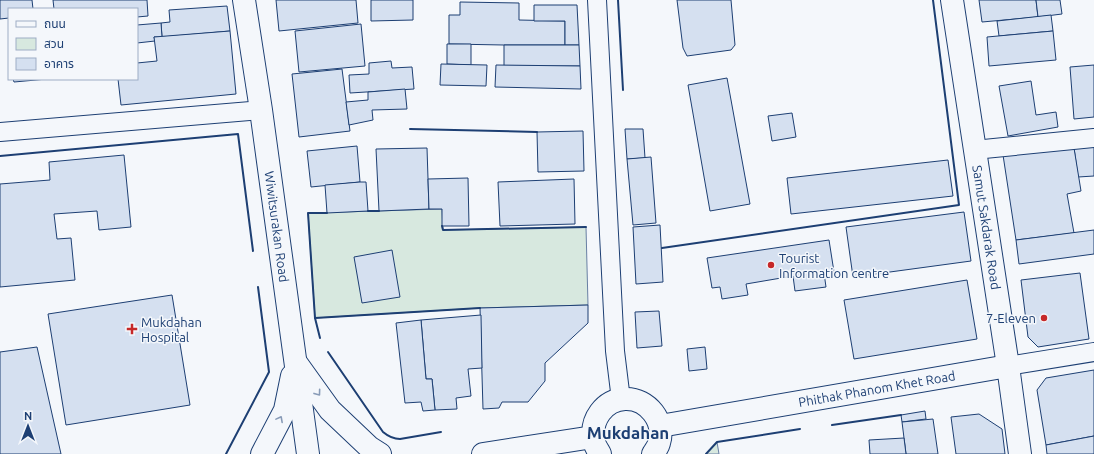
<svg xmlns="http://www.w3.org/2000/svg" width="1094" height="454" viewBox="0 0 1094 454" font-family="Ubuntu,'Noto Sans Thai',sans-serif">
<rect width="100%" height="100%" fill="#f4f7fb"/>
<!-- green -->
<g fill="#d7e8df" stroke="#687fa3">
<polygon points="442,209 443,230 586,227 588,305 480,308 315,318 308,213"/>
<polygon points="717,442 719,454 706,454"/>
</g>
<!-- building -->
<g fill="#d5e0f0" stroke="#1d3f73">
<polygon points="0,0 32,0 33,9 9,9 9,18 0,19"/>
<polygon points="53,0 147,0 148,16 137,17 137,9 54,9"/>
<polygon points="276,0 356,0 358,23 279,31"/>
<polygon points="371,0 413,0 413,20 371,21"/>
<polygon points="677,0 731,0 735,45 731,50 687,56 683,48"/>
<polygon points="979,0 1036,0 1038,17 982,22"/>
<polygon points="1036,0 1060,0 1062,14 1038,17"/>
<polygon points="460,2 519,3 519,20 565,21 565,45 504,45 449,44 449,15 460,15"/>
<polygon points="534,5 577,5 579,45 565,45 565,21 534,21"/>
<polygon points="227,6 230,31 162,37 161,23 170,22 169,10"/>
<polygon points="1051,15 1053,31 999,36 997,21"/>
<polygon points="161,23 162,37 154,37 155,41 137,43 137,25"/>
<polygon points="361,24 365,66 299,72 295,31"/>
<polygon points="230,31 236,94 121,105 118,79 137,79 137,63 157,61 154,37"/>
<polygon points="1053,31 1056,60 989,66 987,37"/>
<polygon points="447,44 471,44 471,65 447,64"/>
<polygon points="504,45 579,45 580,66 504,66"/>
<polygon points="391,61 392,68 412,67 414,89 350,93 349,75 369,74 369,63"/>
<polygon points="441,64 487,65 486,86 440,85"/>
<polygon points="496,65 580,66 581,89 495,87"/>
<polygon points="1094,65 1094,117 1074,119 1070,67"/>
<polygon points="342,69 350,131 299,137 292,74"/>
<polygon points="727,78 750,204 710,211 688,85"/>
<polygon points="13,79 47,79 14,82"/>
<polygon points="1031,81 1036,115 1056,112 1058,127 1008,136 999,86"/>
<polygon points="405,89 407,109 372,110 373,120 349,125 346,102 368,100 368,92"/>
<polygon points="792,113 796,137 772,141 768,116"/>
<polygon points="625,129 643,129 645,158 627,159"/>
<polygon points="583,131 584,171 538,172 537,132"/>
<polygon points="1094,145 1094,176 1078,177 1074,148"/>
<polygon points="357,146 360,182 311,187 307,151"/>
<polygon points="427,148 429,209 379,211 376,149"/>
<polygon points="1074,148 1081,191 1067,194 1074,233 1016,240 1003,155"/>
<polygon points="124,155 131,227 99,230 97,211 54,214 57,239 71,238 75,280 0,287 0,184 50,180 49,162"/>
<polygon points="651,157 656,223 633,225 627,159"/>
<polygon points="948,160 953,196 791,214 787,178"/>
<polygon points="468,178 469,226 442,226 442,209 429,209 428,179"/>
<polygon points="574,179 575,224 500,226 498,182"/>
<polygon points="360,182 366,182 368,211 327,213 325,185"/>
<polygon points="964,212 971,261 853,277 846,227"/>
<polygon points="660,225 663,282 636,284 633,227"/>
<polygon points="1094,230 1094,254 1019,264 1016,240"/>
<polygon points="829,240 834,272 824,273 826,287 795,291 793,276 746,284 748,295 722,299 720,287 712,288 707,258"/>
<polygon points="392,250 400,297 362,303 354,257"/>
<polygon points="1080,273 1089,339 1038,347 1028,337 1021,280"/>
<polygon points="967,280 977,339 854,359 844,300"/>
<polygon points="172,295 190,405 66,425 48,314"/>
<polygon points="588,305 588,323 545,363 545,381 528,402 502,402 499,408 483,409 480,308"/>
<polygon points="659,311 662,346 637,348 635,312"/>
<polygon points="481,315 482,368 468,369 471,396 456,398 457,409 435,410 432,379 426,379 421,320"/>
<polygon points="421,320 426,379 432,379 435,410 423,411 421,402 405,403 396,323"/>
<polygon points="37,347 61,454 0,454 0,352"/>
<polygon points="705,347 707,369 689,371 687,349"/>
<polygon points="1094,370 1094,436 1046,445 1037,390 1046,378"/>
<polygon points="925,411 926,419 902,422 901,415"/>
<polygon points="979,414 1002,429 1005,454 956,454 951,417"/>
<polygon points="933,419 938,454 906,454 902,422"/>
<polygon points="1094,436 1094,454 1047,454 1046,445"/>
<polygon points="904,438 906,454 870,454 869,440"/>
</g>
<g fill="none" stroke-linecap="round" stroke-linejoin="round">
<defs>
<g id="minor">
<polyline points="597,0 615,351 621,400"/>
<polyline points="0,132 261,110"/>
<polyline points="974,150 1094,138"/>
<polyline points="1008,366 1094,352"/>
</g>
<g id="tertiary">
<path id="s1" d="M952 0 1008 366"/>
</g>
<g id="secondary">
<path id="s2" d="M244 0 261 110 308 454"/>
<polyline points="297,364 330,410 369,447 380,454"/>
<polyline points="262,454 285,410 292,376"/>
</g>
<g id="primary">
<path id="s3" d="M660 426 1008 366 1020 454"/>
<polyline points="483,454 593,437"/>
<path d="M600 454C598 450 594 445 594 440 590 420 604 400 625 399 648 398 666 422 659 443 658 447 655 451 653 454"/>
</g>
</defs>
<!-- minor casing -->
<use href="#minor" stroke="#1d3f73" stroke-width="20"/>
<!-- tertiary casing -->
<use href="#tertiary" stroke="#1d3f73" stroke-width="24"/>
<!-- secondary casing -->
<use href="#secondary" stroke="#1d3f73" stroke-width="24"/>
<!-- primary casing -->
<use href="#primary" stroke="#1d3f73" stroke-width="24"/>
<!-- minor -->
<use href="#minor" stroke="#f4f7fb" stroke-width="18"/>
<!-- tertiary -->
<use href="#tertiary" stroke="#f4f7fb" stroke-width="22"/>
<!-- secondary -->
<use href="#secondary" stroke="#f4f7fb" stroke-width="22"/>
<!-- primary -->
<use href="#primary" stroke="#f4f7fb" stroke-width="22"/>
<!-- wall -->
<g stroke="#1d3f73" stroke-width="2">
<polyline points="618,0 623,90"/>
<polyline points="410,129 537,132"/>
<polyline points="0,156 238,134 253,251"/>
<polyline points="368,211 379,211"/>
<polyline points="442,226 443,230 586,227"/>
<polyline points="662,248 959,205 933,0"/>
<polyline points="315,318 308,213 327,213"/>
<polyline points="320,338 315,318 480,308"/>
<path d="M328 352 383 432C389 437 393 439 400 439L441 432"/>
<polyline points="832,425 901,415"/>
<polyline points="226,454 269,372 258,287"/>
<polyline points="706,454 717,442 800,429"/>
</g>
</g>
<!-- one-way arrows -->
<defs><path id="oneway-chevron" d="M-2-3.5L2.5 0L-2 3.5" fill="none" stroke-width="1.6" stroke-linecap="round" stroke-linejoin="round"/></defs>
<g stroke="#889bb7">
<use href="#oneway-chevron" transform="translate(318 393) rotate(54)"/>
<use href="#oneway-chevron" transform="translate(280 419) rotate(-62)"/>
</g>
<!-- markers -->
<g fill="#c62828" stroke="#f4f7fb" stroke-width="1.5">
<circle cx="771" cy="265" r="4"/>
<circle cx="1044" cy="318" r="4"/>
<path d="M130 323h4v4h4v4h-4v4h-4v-4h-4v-4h4z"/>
</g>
<g text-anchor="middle" stroke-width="3" stroke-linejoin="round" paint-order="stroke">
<!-- street labels -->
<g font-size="13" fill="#1d3f73" stroke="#f4f7fb">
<text dy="5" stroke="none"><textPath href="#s2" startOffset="229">Wiwitsurakan Road</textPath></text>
<text dy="5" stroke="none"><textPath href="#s1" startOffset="230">Samut Sakdarak Road</textPath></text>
<text dy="5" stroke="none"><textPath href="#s3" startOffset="220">Phithak Phanom Khet Road</textPath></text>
</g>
<!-- poi labels -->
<g font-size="13" fill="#1d3f73" stroke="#f4f7fb" text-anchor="start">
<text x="779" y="263">Tourist<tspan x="779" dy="15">Information centre</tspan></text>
<text x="1036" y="323" text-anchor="end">7-Eleven</text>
<text x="141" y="327">Mukdahan<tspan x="141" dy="15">Hospital</tspan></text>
</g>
<!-- district labels -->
<g font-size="17" font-weight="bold" fill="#1d3f73" stroke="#f4f7fb">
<text x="628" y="439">Mukdahan</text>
</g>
</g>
<!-- legend -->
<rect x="8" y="8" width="130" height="72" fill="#f4f7fb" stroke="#9eadc5"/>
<rect x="16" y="21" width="20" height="6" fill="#f4f7fb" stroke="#9eadc5"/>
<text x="44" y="28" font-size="12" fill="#1d3f73">ถนน</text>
<rect x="16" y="38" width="20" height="12" fill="#d7e8df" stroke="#9eadc5"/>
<text x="44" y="48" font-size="12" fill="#1d3f73">สวน</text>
<rect x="16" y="58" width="20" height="12" fill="#d5e0f0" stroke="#9eadc5"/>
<text x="44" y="68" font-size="12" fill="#1d3f73">อาคาร</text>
<!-- north arrow -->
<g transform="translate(28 426)" stroke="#f4f7fb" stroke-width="3" paint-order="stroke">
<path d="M0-3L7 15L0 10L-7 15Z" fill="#1d3f73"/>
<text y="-6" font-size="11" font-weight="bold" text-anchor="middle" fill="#1d3f73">N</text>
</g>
</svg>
